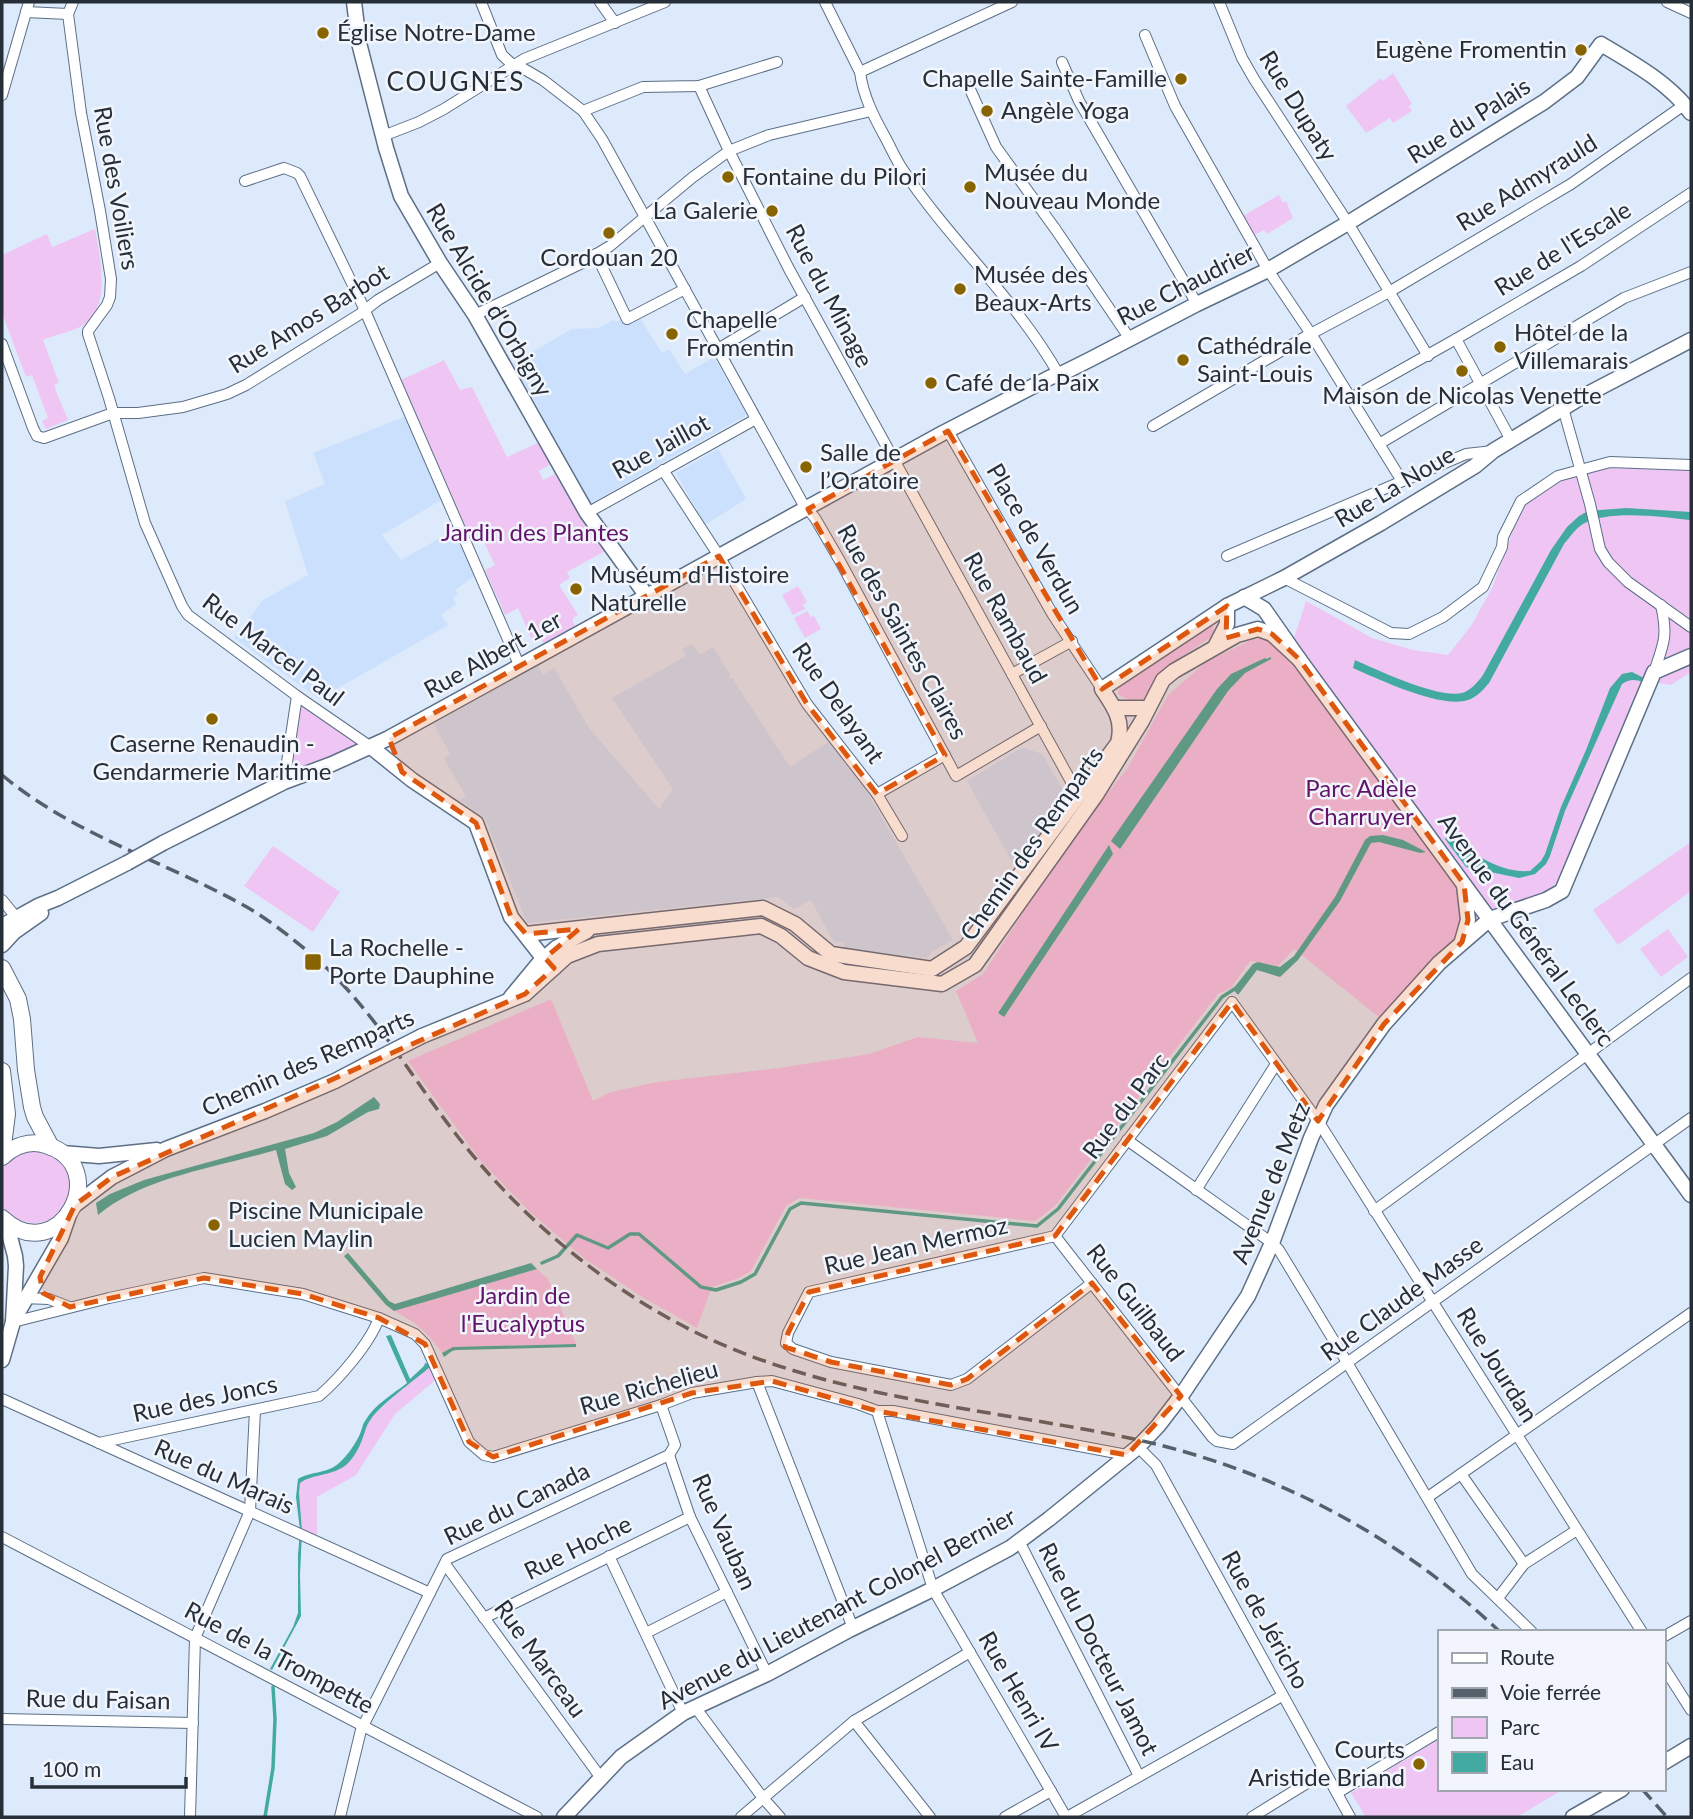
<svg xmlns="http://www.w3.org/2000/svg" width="1693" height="1819" viewBox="0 0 1693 1819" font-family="Lato,sans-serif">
<rect width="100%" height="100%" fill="#ddeafb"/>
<!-- built -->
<g fill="#cbe0fc">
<polygon points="639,317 662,353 669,349 685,374 714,357 747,415 591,503 513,363 572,329 598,328 614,320 616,322 623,318 626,324"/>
<polygon points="406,416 443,499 382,535 401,560 456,529 460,538 459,544 468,561 472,564 476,575 455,590 458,594 453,598 456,604 441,615 448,625 319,699 234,638 263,600 308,575 285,501 325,484 313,453"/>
<polygon points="718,449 746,499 705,525 676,473"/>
<polygon points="692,644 700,655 713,647 730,674 729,679 732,678 790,767 830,741 857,775 953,940 931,952 930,956 927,956 927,958 843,948 844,942 834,942 811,900 794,909 778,897 527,923 485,818 460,800 466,796 444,759 450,754 434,724 538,666 543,675 554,668 589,728 659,809 673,789 612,698 686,656 683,649"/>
<polygon points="1021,748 1024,748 1042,754 1068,799 1016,869 967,781"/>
</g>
<!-- green -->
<g fill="#efc6f3">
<polygon points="1393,73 1412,104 1409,106 1412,111 1393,123 1390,118 1366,133 1346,106 1381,78 1383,81"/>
<polygon points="1279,195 1283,203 1286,201 1293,218 1267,234 1264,230 1254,235 1243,216"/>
<path d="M95 229C100 258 113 310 80 327 68 333 54 335 43 340L59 383 55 384V389L68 420 46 429 42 421 48 418 32 375 26 377 2 313V255L47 234 52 247Z"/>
<polygon points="444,360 460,390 472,387 507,457 538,443 551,464 539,471 543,480 557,473 607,550 567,572 570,578 559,585 578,615 573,618 573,621 575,626 544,643 539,637 532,640 518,608 505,615 485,570 495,565 480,534 470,538 401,380"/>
<polygon points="1610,466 1691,470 1691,672 1671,685 1660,683 1647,677 1556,883 1542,895 1524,905 1482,911 1436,957 1380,1018 1294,949 1278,966 1250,961 1231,988 1218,994 1055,1206 1035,1221 799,1198 786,1206 751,1271 739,1278 712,1287 697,1328 642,1297 585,1259 531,1213 479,1159 408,1061 551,999 593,1101 611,1092 657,1082 779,1068 869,1054 918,1037 978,1043 956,991 983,974 1075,832 1127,769 1168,695 1206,662 1253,639 1294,638 1306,601 1372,638 1413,650 1448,655 1471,626 1492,588 1518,517 1525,502 1560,480"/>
<polygon points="798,586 807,602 803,605 805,609 793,615 782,595"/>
<polygon points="807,611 811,617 814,616 821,629 805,638 794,618"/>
<path d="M1213 623 1214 635 1163 669 1146 699C1136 700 1126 701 1118 694V691L1125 678Z"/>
<polygon points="297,696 371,747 284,782"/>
<polygon points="1691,842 1691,891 1618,945 1593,910"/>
<polygon points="273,846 340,892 313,932 244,886"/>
<polygon points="1668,929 1688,957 1661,977 1640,949"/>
<path d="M43 1150C49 1154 56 1157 61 1162 88 1191 52 1239 16 1218 11 1215 5 1213 3 1208 0 1200 2 1175 2 1165L17 1152Z"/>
<path d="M537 1269 548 1279 576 1344 453 1347 442 1353C428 1333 416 1322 394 1311Z"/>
<polygon points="433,1361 439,1377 395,1414 356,1475 317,1497 317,1542 301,1535 298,1493 299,1481 336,1468 354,1449 367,1421"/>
<polygon points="1439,1739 1439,1789 1564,1789 1517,1817 1366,1817 1351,1793"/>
</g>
<!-- water -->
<g fill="#42aaa1">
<path d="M1626 508 1691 512V520C1663 517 1608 509 1583 524 1575 529 1570 537 1564 544L1489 683C1483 690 1477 697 1468 700 1441 709 1378 679 1353 668L1355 660C1377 670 1439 699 1462 693 1470 691 1478 682 1483 675L1551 550 1567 527 1579 516 1588 511Z"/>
<polygon points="1271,657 1271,659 1245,673 1228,691 1120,849 1111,841 1217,689 1231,674 1265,658 1266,659"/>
<path d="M1632 672 1644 678 1643 682C1635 679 1629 679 1622 684L1565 811 1550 856 1546 864 1535 874 1519 878 1466 867 1445 839 1448 836C1473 852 1497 873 1530 871L1541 861 1545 854 1561 807 1586 750 1610 688 1622 674Z"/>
<polygon points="1383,835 1403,840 1426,852 1420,853 1379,842 1371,843 1340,901 1298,960 1280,977 1257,970 1238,995 1233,989 1253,964 1258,962 1280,967 1294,956 1335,897 1365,840 1370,836"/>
<polygon points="1109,845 1113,854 1004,1017 998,1013"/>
<path d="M374 1097 380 1104 379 1109 368 1112 327 1136 285 1149 289 1173 296 1187 292 1190 285 1184 276 1150C219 1167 143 1177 98 1215L96 1203 110 1194 144 1180 314 1133 337 1122Z"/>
<polygon points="348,1253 389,1301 395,1304 531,1263 537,1269 394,1311 386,1305 344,1256"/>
<path d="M391 1335 410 1379 424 1366 425 1363 429 1364 430 1367C415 1380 378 1406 369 1422 366 1426 365 1433 363 1437 360 1447 353 1459 346 1465 332 1476 312 1474 300 1483L299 1493 302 1531 300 1575 301 1616 272 1670 270 1669 293 1627 298 1613V1555L300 1530 296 1497 298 1479C311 1471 327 1474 339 1463 347 1456 354 1446 359 1436 362 1431 362 1425 365 1421 374 1405 393 1394 407 1383L386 1336Z"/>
<polygon points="576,1344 576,1347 456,1350 452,1351 444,1357 442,1353 453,1347"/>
</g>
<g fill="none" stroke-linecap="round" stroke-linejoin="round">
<!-- stream -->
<g stroke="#42aaa1" stroke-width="3.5">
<polyline points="542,1263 558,1256 577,1235 608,1248 630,1234 639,1234 701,1287 716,1290 741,1282 755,1274 790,1209 801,1203 1037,1226 1058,1209 1222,997 1236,988"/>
<polyline points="265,1817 273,1768 275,1719 273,1687"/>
</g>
<defs>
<g id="street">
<polyline points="73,2 68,14 81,113 100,211 111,279 110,297 107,305 88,331 88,334 109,398 145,523 182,606 188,615 297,696 371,747"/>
<polyline points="481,2 502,55 513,65 524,69 543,80 583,111 602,139 802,502 815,518 840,561 956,776 1041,726"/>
<polyline points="600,2 615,23"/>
<path d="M825 2 860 72C863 96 874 117 885 137 891 148 896 160 903 170 950 241 1017 300 1059 375"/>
<polyline points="1219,2 1242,58 1254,79 1348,223 1428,356"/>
<polyline points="1667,2 1691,13"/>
<polyline points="26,12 68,14"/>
<polyline points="1145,35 1175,106 1268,270 1311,334 1402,481"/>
<polyline points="1062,62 1079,101 1197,304"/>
<polyline points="860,72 1012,2"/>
<polyline points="699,86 729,151 789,269 1079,796"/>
<polyline points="969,87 996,147 1056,230 1130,339"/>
<polyline points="2,95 29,2"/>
<polyline points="583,111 643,87 699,86 777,62"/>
<polyline points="383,136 419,122 444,109 524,59 665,2"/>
<polyline points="245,181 284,168 297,173 300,176 362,304 520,667"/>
<polyline points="596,254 627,319 685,289"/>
<polyline points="475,315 580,264 610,246 693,177 729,151 769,135 871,111"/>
<polyline points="1456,339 1511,440"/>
<polyline points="2,344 33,428 37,436 44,438 113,413 138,413 183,407 227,394 246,385 360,314 378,300 440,263"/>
<polyline points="718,349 805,297"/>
<polyline points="1351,398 1456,339 1581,266 1691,193"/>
<polyline points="1563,408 1590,504 1600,549 1608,562 1628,582 1691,627"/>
<polyline points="1153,426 1305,337 1389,292 1571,184 1684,105"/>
<polyline points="948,431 1053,615 1102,689"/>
<polyline points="1379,444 1624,298 1691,272"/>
<polyline points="663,470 719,556 807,704 877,794 902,836"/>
<polyline points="587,513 756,419"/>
<polyline points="1227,556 1466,454 1493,451"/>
<polyline points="1284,578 1391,633 1409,634 1443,617 1483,587 1502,547 1503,537 1521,501 1558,476 1610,462 1691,465"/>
<path d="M1654 672C1664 643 1668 636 1661 605"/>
<polyline points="1012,674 1072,641"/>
<polyline points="284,782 297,696"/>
<polyline points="877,794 945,755"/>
<polyline points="2,900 20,922"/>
<polyline points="1127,1140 1272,1243 1279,1250 1348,1364 1472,1574 1532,1632"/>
<polyline points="1196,1190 1276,1064"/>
<polyline points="1374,1211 1691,978"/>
<polyline points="1055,1236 1232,1002 1318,1121 1642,1632"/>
<polyline points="1055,1236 1212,1437 1217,1441 1233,1444 1691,1118"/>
<polyline points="1055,1236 809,1292 788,1333 786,1343 793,1349 831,1362 951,1385 967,1379 1092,1283"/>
<polyline points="23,1298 49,1299 69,1307"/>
<polyline points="379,1318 415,1334 425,1344 469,1442 484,1455 493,1457 661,1405 692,1393 757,1382 772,1381 858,1404 877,1411 893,1411 1127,1455"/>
<path d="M13 1322 109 1298 204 1278 303 1294 379 1318C370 1343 340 1378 319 1396L99 1443"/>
<polyline points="757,1382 853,1628"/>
<polyline points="2,1399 430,1593"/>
<polyline points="661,1405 675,1445 669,1455 690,1517 767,1674"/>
<polyline points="877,1411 933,1589 1066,1817"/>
<polyline points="1138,1447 1156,1465 1350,1817"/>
<polyline points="1461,1474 1524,1564"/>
<polyline points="1428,1497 1691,1313"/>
<polyline points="2,1537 537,1817"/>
<polyline points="1019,1541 1139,1776"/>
<polyline points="609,1556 683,1713"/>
<polyline points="445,1564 601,1778"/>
<polyline points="1498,1598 1524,1564 1577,1530"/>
<polyline points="484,1618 690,1517"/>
<polyline points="646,1633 727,1592"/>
<polyline points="1663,1637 1691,1621"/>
<polyline points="1663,1666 1691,1710"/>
<polyline points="695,1707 763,1798 780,1817"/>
<polyline points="2,1719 193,1723"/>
<polyline points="854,1721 930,1817"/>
<polyline points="1337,1793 1439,1732"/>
<polyline points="190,1817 195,1638 250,1511 255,1410"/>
<polyline points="340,1817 361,1730 447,1559 669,1455"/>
<polyline points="741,1817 854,1721 970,1652"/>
<polyline points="1005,1817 1051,1791"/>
<polyline points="1067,1817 1282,1696"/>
<polyline points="1252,1817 1325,1772"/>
</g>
<g id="secondary">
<polyline points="354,2 359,43 386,148 401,196 440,263 475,315 587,513 646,595"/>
<polyline points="1244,597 1264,609 1299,659 1691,1195"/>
<polyline points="1216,645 1227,624 1227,606"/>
<polyline points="1114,708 1148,708"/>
<polyline points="371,747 412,780 476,823 511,917 540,954 554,968"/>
<path d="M163 843 284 782 332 764 389 738 943 433 1051 377 1059 375 1091 359 1197 304 1268 270 1348 223 1544 102 1577 77 1601 44C1633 63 1669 83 1691 113"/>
<polyline points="2,926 38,906 58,898 127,863"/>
<path d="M526 934 763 908 795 924 831 954 932 969 966 947 1118 743C1124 720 1114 707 1102 689L1227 606 1284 578 1381 523 1475 466 1493 451 1580 398 1691 340"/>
<polyline points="1462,941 1468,920 1464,885"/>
<polyline points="2,945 14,932 41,913"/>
<polyline points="511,997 540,962 556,948 587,931"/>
<polyline points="422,1036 525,994 567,956 598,944 761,926 781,936 808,958 844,972 942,984 975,965 1096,795 1142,721 1163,680 1174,671 1237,635 1258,629 1272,634 1299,659"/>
<polyline points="62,1153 99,1156 157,1150"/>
<polyline points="75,1205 112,1177 166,1149 265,1111 335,1081 375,1060"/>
<polyline points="13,1321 61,1238 69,1215"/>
<polyline points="2,1360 13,1322 16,1266 15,1256 6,1222"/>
<polyline points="1663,1763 1691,1746"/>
<polyline points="564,1817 621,1757 683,1713 767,1674 849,1630 933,1589 1010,1548 1049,1519 1138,1447 1158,1426 1181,1396 1248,1296 1272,1243 1311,1138 1326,1105 1384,1024 1439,963 1490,919 1546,900 1562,891 1654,672 1691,656"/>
<polyline points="1573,1817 1622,1789"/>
</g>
<g id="primary">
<polyline points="2,968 18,999 22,1019 26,1070 32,1107 35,1117 51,1147"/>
<polyline points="2,1071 7,1114 2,1153"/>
<path d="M2 1157C14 1146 30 1140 46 1145 115 1166 59 1271 2 1218"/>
</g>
</defs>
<!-- street casing -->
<use href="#street" stroke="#5c6f87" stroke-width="12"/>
<!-- secondary casing -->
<use href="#secondary" stroke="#5c6f87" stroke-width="17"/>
<!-- primary casing -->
<use href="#primary" stroke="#5c6f87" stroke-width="18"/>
<!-- street -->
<use href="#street" stroke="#fff" stroke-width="10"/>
<!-- secondary -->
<use href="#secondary" stroke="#fff" stroke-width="14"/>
<!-- primary -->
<use href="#primary" stroke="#fff" stroke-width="16"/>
<!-- rail -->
<g stroke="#56606b" stroke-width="3.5" stroke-dasharray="14 7" stroke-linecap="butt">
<path d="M2 775C74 835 164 861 245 906 268 919 289 936 310 953 371 1005 406 1070 455 1133 519 1217 606 1289 701 1335 838 1400 988 1408 1134 1439 1272 1469 1398 1535 1500 1632"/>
<polyline points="1642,1789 1667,1817"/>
</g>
<defs>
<g id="secondary-bridge">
<polyline points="127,863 163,843"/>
<polyline points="375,1060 422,1036"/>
</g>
</defs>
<!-- secondary-bridge casing -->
<use href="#secondary-bridge" stroke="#5c6f87" stroke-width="17" stroke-linecap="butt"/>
<!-- secondary-bridge -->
<use href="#secondary-bridge" stroke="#fff" stroke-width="14"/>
</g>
<!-- marked area -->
<path fill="#de570e" fill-opacity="0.2" stroke="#de570e" stroke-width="5" stroke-dasharray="14 9" stroke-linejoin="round" d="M948 431 1102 689 1227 606 1226 638 1258 629 1272 634 1299 659 1464 884 1468 920 1462 942 1384 1024 1318 1121 1232 1002 1055 1236 809 1292 788 1333 785 1347 831 1362 951 1385 967 1379 1092 1283 1181 1396 1127 1455 877 1411 772 1381 692 1393 493 1457 469 1442 425 1344 379 1318 303 1294 204 1278 70 1307 43 1293 40 1277 75 1205 112 1177 525 994 554 968 545 958 579 929 526 934 511 917 476 823 402 772 389 738 719 556 807 704 877 794 945 755 808 509Z"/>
<!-- markers -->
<g fill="#876400" stroke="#f2f6fc" stroke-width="2.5">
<circle cx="323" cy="33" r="7"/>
<circle cx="1581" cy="50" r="7"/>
<circle cx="1181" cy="79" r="7"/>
<circle cx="987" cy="111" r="7"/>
<circle cx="728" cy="177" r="7"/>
<circle cx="970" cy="187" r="7"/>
<circle cx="772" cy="211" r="7"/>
<circle cx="609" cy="233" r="7"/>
<circle cx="960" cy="289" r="7"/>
<circle cx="672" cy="334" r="7"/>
<circle cx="1500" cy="347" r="7"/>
<circle cx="1183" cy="360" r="7"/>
<circle cx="1462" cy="371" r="7"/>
<circle cx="931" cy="383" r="7"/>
<circle cx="806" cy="467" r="7"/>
<circle cx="576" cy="589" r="7"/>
<circle cx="212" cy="719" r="7"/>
<rect x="304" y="953" width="18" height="18" rx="3.5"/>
<circle cx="214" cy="1225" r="7"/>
<circle cx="1419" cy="1764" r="7"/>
</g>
<g text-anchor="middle" stroke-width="5" stroke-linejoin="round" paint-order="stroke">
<!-- poi labels -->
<g font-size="24" fill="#262e38" stroke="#f2f6fc" text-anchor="start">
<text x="337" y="41">Église Notre-Dame</text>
<text x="1567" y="58" text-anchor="end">Eugène Fromentin</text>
<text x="1167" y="87" text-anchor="end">Chapelle Sainte-Famille</text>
<text x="1001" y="119">Angèle Yoga</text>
<text x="984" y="181">Musée du<tspan x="984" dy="28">Nouveau Monde</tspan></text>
<text x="742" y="185">Fontaine du Pilori</text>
<text x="758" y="219" text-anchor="end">La Galerie</text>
<text x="609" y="266" text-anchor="middle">Cordouan 20</text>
<text x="974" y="283">Musée des<tspan x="974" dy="28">Beaux-Arts</tspan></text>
<text x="686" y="328">Chapelle<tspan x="686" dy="28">Fromentin</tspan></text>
<text x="1514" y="341">Hôtel de la<tspan x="1514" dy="28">Villemarais</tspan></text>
<text x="1197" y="354">Cathédrale<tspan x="1197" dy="28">Saint-Louis</tspan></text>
<text x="945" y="391">Café de la Paix</text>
<text x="1462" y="404" text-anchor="middle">Maison de Nicolas Venette</text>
<text x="820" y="461">Salle de<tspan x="820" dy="28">l’Oratoire</tspan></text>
<text x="590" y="583">Muséum d'Histoire<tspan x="590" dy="28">Naturelle</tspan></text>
<text x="212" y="752" text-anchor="middle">Caserne Renaudin -<tspan x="212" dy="28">Gendarmerie Maritime</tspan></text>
<text x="329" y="956">La Rochelle -<tspan x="329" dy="28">Porte Dauphine</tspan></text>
<text x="228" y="1219">Piscine Municipale<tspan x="228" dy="28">Lucien Maylin</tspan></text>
<text x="1405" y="1758" text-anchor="end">Courts<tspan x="1405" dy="28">Aristide Briand</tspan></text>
</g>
<!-- street labels -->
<g font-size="24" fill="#262e38" stroke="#f2f6fc">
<text transform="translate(1298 106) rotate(58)" y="8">Rue Dupaty</text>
<text transform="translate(1469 121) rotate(-32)" y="8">Rue du Palais</text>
<text transform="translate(1527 183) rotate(-32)" y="8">Rue Admyrauld</text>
<text transform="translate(116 188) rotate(80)" y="8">Rue des Voiliers</text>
<text transform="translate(1563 249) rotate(-32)" y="8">Rue de l'Escale</text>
<text transform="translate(1186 285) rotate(-27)" y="8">Rue Chaudrier</text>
<text transform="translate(829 296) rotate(62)" y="8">Rue du Minage</text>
<text transform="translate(489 300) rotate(59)" y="8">Rue Alcide d'Orbigny</text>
<text transform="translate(309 319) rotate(-32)" y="8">Rue Amos Barbot</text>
<text transform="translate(661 447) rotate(-29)" y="8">Rue Jaillot</text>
<text transform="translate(1395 487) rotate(-31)" y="8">Rue La Noue</text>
<text transform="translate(1035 539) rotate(60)" y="8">Place de Verdun</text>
<text transform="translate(1005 618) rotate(61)" y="8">Rue Rambaud</text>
<text transform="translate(902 632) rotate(61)" y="8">Rue des Saintes Claires</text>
<text transform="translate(273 650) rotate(37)" y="8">Rue Marcel Paul</text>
<text transform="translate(493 655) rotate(-29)" y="8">Rue Albert 1er</text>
<text transform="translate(838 703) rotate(55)" y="8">Rue Delayant</text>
<text transform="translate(1032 844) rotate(-55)" y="8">Chemin des Remparts</text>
<text transform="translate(1526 930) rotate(54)" y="8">Avenue du Général Leclerc</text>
<text transform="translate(308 1063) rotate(-24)" y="8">Chemin des Remparts</text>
<text transform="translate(1126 1106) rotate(-53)" y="8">Rue du Parc</text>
<text transform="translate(1271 1183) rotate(-68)" y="8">Avenue de Metz</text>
<text transform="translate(916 1246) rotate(-13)" y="8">Rue Jean Mermoz</text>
<text transform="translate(1402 1299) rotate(-36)" y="8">Rue Claude Masse</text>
<text transform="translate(1135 1303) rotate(52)" y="8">Rue Guilbaud</text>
<text transform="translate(1497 1365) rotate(58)" y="8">Rue Jourdan</text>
<text transform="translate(649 1388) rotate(-16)" y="8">Rue Richelieu</text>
<text transform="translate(205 1399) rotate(-12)" y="8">Rue des Joncs</text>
<text transform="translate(224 1477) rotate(24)" y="8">Rue du Marais</text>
<text transform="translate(517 1504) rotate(-26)" y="8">Rue du Canada</text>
<text transform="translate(724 1532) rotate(66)" y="8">Rue Vauban</text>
<text transform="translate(578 1548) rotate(-26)" y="8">Rue Hoche</text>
<text transform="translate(837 1609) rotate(-28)" y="8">Avenue du Lieutenant Colonel Bernier</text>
<text transform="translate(1265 1620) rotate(61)" y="8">Rue de Jéricho</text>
<text transform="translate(1098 1649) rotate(63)" y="8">Rue du Docteur Jamot</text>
<text transform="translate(279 1658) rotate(28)" y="8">Rue de la Trompette</text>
<text transform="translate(540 1659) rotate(54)" y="8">Rue Marceau</text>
<text transform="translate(1018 1692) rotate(60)" y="8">Rue Henri IV</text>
<text transform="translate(98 1700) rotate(1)" y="8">Rue du Faisan</text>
</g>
<!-- park labels -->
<g font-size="24" fill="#61146a" stroke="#f2f6fc">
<text x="535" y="541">Jardin des Plantes</text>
<text x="1361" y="797">Parc Adèle<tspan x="1361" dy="28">Charruyer</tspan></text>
<text x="523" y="1304">Jardin de<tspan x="523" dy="28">l'Eucalyptus</tspan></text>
</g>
<!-- neighbourhood labels -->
<g font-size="26" letter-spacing="2" fill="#262e38" stroke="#f2f6fc">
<text x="456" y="91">COUGNES</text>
</g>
</g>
<!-- border -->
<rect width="1693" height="1819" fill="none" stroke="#262e38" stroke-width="7"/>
<!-- legend -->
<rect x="1438" y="1630" width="228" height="161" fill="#f2f6fc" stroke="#a0a6ae" stroke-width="2"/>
<rect x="1452" y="1653" width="35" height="10" fill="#ffffff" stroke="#a0a6ae" stroke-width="2"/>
<text x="1500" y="1665" font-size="21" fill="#262e38">Route</text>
<rect x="1452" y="1688" width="35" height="10" fill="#56606b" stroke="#a0a6ae" stroke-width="2"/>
<text x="1500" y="1700" font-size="21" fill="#262e38">Voie ferrée</text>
<rect x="1452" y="1717" width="35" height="21" fill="#efc6f3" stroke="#a0a6ae" stroke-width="2"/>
<text x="1500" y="1735" font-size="21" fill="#262e38">Parc</text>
<rect x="1452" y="1752" width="35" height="21" fill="#42aaa1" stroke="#a0a6ae" stroke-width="2"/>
<text x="1500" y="1770" font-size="21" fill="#262e38">Eau</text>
<!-- scale -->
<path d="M32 1777v10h154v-10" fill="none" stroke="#262e38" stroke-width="3.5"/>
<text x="42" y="1777" font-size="21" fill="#262e38" stroke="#f2f6fc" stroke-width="5" paint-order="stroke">100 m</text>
</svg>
